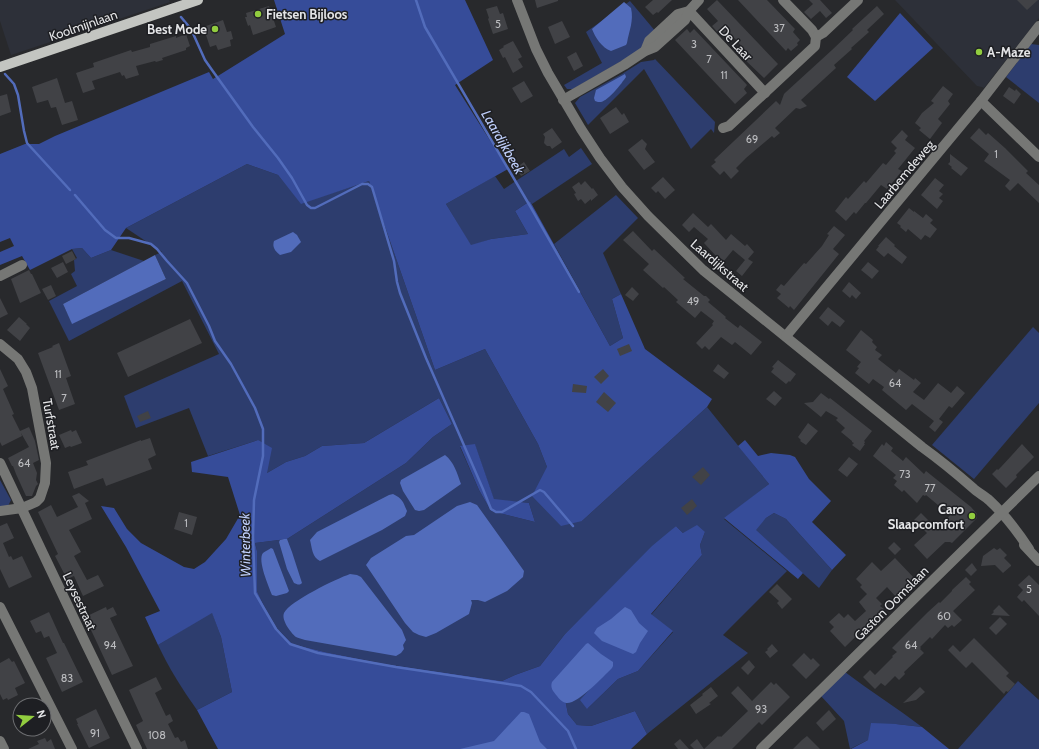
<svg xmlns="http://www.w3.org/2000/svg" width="1039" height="749" viewBox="0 0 1039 749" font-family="Cabin,sans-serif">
<rect width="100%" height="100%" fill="#28292c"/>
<!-- built -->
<g fill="#2d3039">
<polygon points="0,0 169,0 170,2 11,55 0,21"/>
<polygon points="895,0 1039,0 1039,18 984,88 982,87 977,86"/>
</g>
<!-- green -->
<g fill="#2d3d6e" fill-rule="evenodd">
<polygon points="630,1 656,32 642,48 632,55 573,89 567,89 564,85 602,63 586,32"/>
<polygon points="1031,44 1039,45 1039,103 1006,77"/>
<polygon points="655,59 715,122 714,133 711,129 691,149 644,69 588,125 575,103 580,97 622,74 641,62 654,60"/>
<polygon points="581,148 592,164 532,204 530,201 515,211 528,234 491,239 471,246 446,204 495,176 504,189 564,149 569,157"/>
<path d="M247 164 278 175 301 203 369 181 435 370 485 349 538 444 547 467 582 521 707 407 769 484 724 519 787 571 723 635 748 653 647 734 635 711 591 726 577 725 568 714 561 679 610 668 587 709 618 679 638 671 673 632 651 615 702 555 700 545 705 532 683 533 676 526 625 574 565 634 540 666 515 675 502 681 385 664 325 652 293 644 278 630 264 606 257 591V551L255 543 287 539 406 463 433 437 452 424 439 398 364 443 322 446 305 456 286 462 267 473 258 440 208 456 189 408 136 428 124 396 219 354 182 281 69 341 49 301 77 286 71 274 75 271 74 260 77 258 72 249 82 248 91 258 111 250 144 261 63 304 72 323 166 279 155 255 162 252 126 228ZM475 445 494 500 529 503 535 522 491 511 479 490 460 447Z"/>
<polygon points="616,195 638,218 603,253 621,294 612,299 623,338 610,346 554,244"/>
<polygon points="1033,327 1039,333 1039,403 974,479 932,445"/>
<polygon points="0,480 11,500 8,506 0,508"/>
<polygon points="774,513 786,519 832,570 819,588 755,530 766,518"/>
<path d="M212 612 221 637 232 692 197 710C182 689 169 668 158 645Z"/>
<path d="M845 672C870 691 897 708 922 727L896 724 868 740 850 749 844 721 821 696Z"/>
<polygon points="1018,681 1039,700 1039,749 958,749"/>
</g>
<!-- forest -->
<g fill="#364c99">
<polygon points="274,0 465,0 493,60 455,85 508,169 446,204 471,245 491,239 528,234 515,211 530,201 610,346 623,338 612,299 621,294 645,349 712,399 707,407 582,521 561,526 532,496 547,467 538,444 485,349 435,370 369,181 301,204 278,175 247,164 126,228 111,250 91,258 82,248 72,249 30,270 22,256 0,265 0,252 14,246 10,238 0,242 0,154 25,144 39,144 55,136 209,72 213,79 285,34"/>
<polygon points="900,13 933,48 875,101 847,77"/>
<polygon points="439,398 452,424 433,437 406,463 287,539 255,543 257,551 257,591 264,606 278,630 293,644 325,652 385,664 502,681 515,675 540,666 565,634 652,546 676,526 683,533 697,525 705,532 700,545 702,555 651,614 673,631 638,671 618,679 587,709 580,700 609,668 561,679 568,714 577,725 591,726 635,711 647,734 631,749 218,749 197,710 232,692 221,637 212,613 158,645 145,617 160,611 126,547 101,506 114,508 127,529 141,543 184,567 194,569 205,562 226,539 240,515 228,477 192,472 191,462 258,440 272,448 267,473 286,462 305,456 322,446 364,443"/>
<polygon points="745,440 758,456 771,453 790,455 795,457 809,479 831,501 812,522 846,555 832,570 786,519 774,513 766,518 756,530 803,573 798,579 724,518 769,484 738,446"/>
<polygon points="475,444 494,499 529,503 535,522 491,511 479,490 460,446"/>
<polygon points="871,723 896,724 922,727 949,749 851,749 868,740"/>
</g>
<!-- water -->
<g fill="#526cbb">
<path d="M624 2 631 8C634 21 629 31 627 43L626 45 611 51C602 48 595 37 592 29Z"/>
<path d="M625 74 626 77C622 83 609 100 601 102 599 102 597 102 595 101L594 98 596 90Z"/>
<path d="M293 232 297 235 301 242 291 252 280 255C275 251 272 247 274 241Z"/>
<polygon points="155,255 166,279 72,324 63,304"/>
<path d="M445 455C454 462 457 473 461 484L424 510 419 511 415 510 403 491 400 483 401 480Z"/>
<path d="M393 494C403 499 403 502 407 511L405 516 382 530 320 561C312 557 312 548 310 540L317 532 389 495Z"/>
<polygon points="470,502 477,505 507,547 524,571 523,577 507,591 485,602 478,600 471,600 472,603 469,614 436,633 426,637 419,635 413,632 405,623 366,565 371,558 406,536 414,535 457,506"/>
<path d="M284 539H287L292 552 302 583C299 586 297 584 294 583L287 569 279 542 280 540Z"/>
<path d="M271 548 273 549 289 591 287 593 276 596 272 595C269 587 257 560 263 553 265 551 269 550 271 548Z"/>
<path d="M350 574 357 575 361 577 402 630 406 640 403 645 404 649 401 653 396 656 305 640C302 639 298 638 296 637 291 633 281 620 284 613 290 601 336 579 350 574Z"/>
<polygon points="625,607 631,610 639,623 648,631 640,643 636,652 633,654 602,641 594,633 597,628 611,619"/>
<path d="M588 643 601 654 613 662V666L612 668C604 676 577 705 566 703 562 702 559 699 557 696 553 691 550 688 552 682L586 644Z"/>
<polygon points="521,712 524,712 529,714 540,742 547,749 460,749 494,741"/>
</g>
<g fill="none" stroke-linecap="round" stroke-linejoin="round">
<!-- stream -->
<g stroke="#526cbb" stroke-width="2.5">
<polyline points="416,0 425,27 530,206 579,292"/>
<polyline points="181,17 191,29 205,60 212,70 253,127 278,158 292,178 307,205 311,208 315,208 362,184 368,184 372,187 394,261 397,282 400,293 426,358 483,489 491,509 496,512 502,512 540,490 544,492 573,526"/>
<polyline points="5,74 14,84 18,95 24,131 27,143 70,190"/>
<polyline points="75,195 105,230 116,238 129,238 151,244 157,249 167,261 187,283 209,326 215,341 231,364 255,408 263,429 263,456 254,500 253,537 255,593 276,629 290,644 318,653 396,667 521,686 531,692 568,731 576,749"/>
</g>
</g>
<!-- building -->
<g fill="#414246">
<polygon points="535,0 558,0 558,1 537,8"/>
<polygon points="653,0 672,0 658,13 657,12 653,15 645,7"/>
<polygon points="717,0 778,64 764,78 743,58 748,53 727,30 721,36 712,26 718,21 707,9"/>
<polygon points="738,0 767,0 795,29 793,32 800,40 797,43 798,45 791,51 788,48 786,51"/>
<polygon points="809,0 820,0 832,13 826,18 820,11 811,19 804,12 813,4"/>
<polygon points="1017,0 1038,0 1027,10"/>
<polygon points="269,6 276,27 253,35 250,25 248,26 245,17 247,17 246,13"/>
<polygon points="497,6 500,14 503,13 508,29 493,34 488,19 489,18 486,9"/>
<polygon points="877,6 884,14 867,30 869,32 851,48 852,49 834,65 836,68 801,100 807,106 800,109 796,108 775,128 780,133 774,138 772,136 746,158 736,168 739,171 731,179 724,171 720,175 711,166 716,162 714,160 776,101 780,105 784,94 786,92 832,50 853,30 852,29"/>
<polygon points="223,20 227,32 231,31 233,39 230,40 231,46 218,50 216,45 210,47 205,32 208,31 206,26"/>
<polygon points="562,21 570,37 555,44 548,27"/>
<polygon points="687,29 690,33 694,29 747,85 744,89 747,93 735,104 675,40"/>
<polygon points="186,34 190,46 186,48 186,50 162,58 163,60 156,62 155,61 136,66 139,75 126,79 124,75 122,76 120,72 92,81 95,89 83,93 76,73 94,67 93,63 131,50 132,52 150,47 150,44 176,36 176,38"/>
<polygon points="513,41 522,57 518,59 523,67 513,73 505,57 503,58 499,50 504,47 503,46"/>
<polygon points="576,52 583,66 574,71 567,57"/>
<polygon points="57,78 65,103 72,101 78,120 62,125 56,107 51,108 48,100 37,103 32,87"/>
<polygon points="524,81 533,96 521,103 512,88"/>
<polygon points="943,86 953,94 948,101 950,104 938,119 942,123 930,139 919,130 921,128 915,123 922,113 934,103 931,101"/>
<polygon points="1009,87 1015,91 1016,89 1021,94 1014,104 1003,96"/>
<polygon points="7,94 11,112 0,116 0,96"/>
<polygon points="616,107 622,115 624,113 629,122 610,134 600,118"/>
<polygon points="552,128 562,142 552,149 550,146 547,146 544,143 545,137 543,134"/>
<polygon points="979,128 986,135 988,133 1005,148 1028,171 1026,173 1039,185 1039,203 1018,183 1010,191 1005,186 1010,180 984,161 989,154 970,138"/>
<polygon points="902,130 908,136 905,140 915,148 898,169 902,171 887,189 881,185 866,203 865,203 856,214 854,212 846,221 835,211 846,197 848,199 864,181 866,183 883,163 886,165 896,153 894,151 897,148 891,142"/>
<polygon points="642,139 647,144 645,149 655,162 644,170 628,150"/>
<polygon points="950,154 968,168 961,176 951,168 952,167 948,164 950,162"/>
<polygon points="524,162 530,171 521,176 516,168"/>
<polygon points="663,177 675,190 665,199 658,191 656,193 651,188"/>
<polygon points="935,178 944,185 939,191 943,194 939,198 943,201 937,209 921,195"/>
<polygon points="585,181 592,189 593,188 598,195 591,201 591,199 585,204 581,199 578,201 574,194 576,193 572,187 579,182 581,185"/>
<polygon points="909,208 914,212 914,211 923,218 926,214 933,220 930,223 937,229 930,238 925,235 921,240 908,229 906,232 900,227 901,226 897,223"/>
<polygon points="693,213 708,227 711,224 726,240 731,234 745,246 747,244 754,252 748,259 753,262 742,276 736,271 745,260 733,250 723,262 717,257 704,243 708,239 694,227 689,232 682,225"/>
<polygon points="834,226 845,235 833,249 839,254 794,310 790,306 789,308 777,298 781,294 776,290 781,284 784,286 804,263 806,264 822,246 829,235 827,234"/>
<polygon points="633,231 652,251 654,249 685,278 683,279 704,296 706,296 710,300 708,302 726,317 725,318 738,328 740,325 762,342 751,355 735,342 732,345 721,337 709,350 705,346 702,349 696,343 713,325 712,324 714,321 701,311 695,318 676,302 678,300 664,287 663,288 643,270 649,264 623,240"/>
<polygon points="886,237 895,245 894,246 907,257 902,264 888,253 884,257 876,250 879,246 878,246"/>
<polygon points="72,251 76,259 66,264 62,256"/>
<polygon points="63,262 68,272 57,278 51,268"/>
<polygon points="868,262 879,271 872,279 861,270"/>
<polygon points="29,270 31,274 32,274 41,293 20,303 11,279"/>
<polygon points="849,282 861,293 856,299 852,295 850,298 842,291"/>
<polygon points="51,285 56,296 48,300 42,289"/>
<polygon points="632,287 639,294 633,301 625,295"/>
<polygon points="0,298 8,314 0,318"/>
<polygon points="828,307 845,321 840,327 832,321 828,326 819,318"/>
<polygon points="19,317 27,324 26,324 30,328 20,341 7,330"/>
<polygon points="190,319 202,343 128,377 117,353"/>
<polygon points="861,330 873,340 872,342 877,347 875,350 882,355 878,359 896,373 899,369 914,380 915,378 921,383 913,392 924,400 938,383 951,393 957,386 965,393 952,408 949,406 939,419 943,422 935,432 929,427 934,421 912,404 906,410 882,390 884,387 873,379 869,384 855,373 859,368 857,367 861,362 846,350"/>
<polygon points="59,343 71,376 66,378 75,404 59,410 38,353 53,347 52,346"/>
<polygon points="629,344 632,351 620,356 617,349"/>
<polygon points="778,360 796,374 790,382 789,381 786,384 771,372 774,368 772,367"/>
<polygon points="718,364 729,373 724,379 713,371"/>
<polygon points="0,369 8,386 3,389 14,414 12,415 20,431 29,427 35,441 39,460 33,463 37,473 36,480 38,484 36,486 32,496 26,496 16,474 13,466 12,466 8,458 29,447 21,433 22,436 2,446 0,442"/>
<polygon points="603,369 609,376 601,384 594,377"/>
<polygon points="573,384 587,386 586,393 572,392"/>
<polygon points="774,391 782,398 775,406 766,399"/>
<polygon points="604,392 616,403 608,412 596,402"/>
<polygon points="821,393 829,399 830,398 872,431 864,441 865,442 864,444 865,444 860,451 852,445 854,443 852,442 852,441 841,432 845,428 836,420 838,418 826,411 821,417 804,403 813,402"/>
<polygon points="148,411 151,418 140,422 137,416"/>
<polygon points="808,423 818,431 806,445 800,441 801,440 798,437"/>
<polygon points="71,430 72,432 76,430 82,443 71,447 70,446 65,448 59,435"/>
<polygon points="150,438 156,455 148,459 152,469 106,486 103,478 74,489 68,472 88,465 86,461 141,440 141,441"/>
<polygon points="886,442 893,448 891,451 903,461 906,457 924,474 926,471 971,507 977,514 977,518 952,543 950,542 945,542 927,559 914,545 927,533 914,520 921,513 938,530 949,520 947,519 950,515 926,495 925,496 923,495 917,503 904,490 902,492 894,485 897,481 893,478 896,475 873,456 882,444 884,446"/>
<polygon points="1022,444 1034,457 1016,475 1017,477 1006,488 992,474 997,469 998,470 1001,467"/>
<polygon points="849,457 858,464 847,477 838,470"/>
<polygon points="703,467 710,475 701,485 692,477"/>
<polygon points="79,493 89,501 85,503 92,519 69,530 81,552 74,556 87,580 98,575 104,586 83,596 74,576 67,579 55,556 58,554 38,512 51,505 57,517 78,507 72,496"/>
<polygon points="692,499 697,506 687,515 681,508"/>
<polygon points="179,512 197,517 192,535 174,529"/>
<polygon points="7,523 14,538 3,543 9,557 11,556 13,560 22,556 32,577 9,588 0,569 0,526"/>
<polygon points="894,542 901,549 895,555 888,548"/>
<polygon points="994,548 997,550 1000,548 1007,555 1004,558 1011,565 1011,566 1003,573 995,565 981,566 983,556"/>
<polygon points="895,558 915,579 896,597 887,587 876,598 882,604 880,606 884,609 845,647 830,631 834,627 829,622 839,613 844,618 848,614 855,621 866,611 859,602 867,594 860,587 862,585 856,579 872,562 881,571"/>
<polygon points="972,563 977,570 971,576 965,570"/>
<polygon points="1029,575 1039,585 1039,616 1024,600 1022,602 1017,597 1023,590 1018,585"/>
<polygon points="966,577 971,582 969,584 975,590 953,611 962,620 954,627 952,625 948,628 945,625 932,639 930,637 920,647 921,648 920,649 924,653 904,672 905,674 899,680 895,676 885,686 881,683 875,689 863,677 870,670 875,675 893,657 892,656 897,652 892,648 928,612 939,602 940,603 952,591 952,590"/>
<polygon points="777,584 792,599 782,609 777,603 779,601 769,592"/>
<polygon points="999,605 1010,616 991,615 994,612 993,611"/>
<polygon points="106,607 107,610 113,607 117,615 110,618 133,666 112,675 85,617"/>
<polygon points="49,612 63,643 64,643 83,682 62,692 46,658 57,653 49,636 44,638 41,631 36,633 30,621"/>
<polygon points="1000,617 1007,624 996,635 989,628"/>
<polygon points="974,638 1009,673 1006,676 1015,684 1008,692 1006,691 1004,694 972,662 966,668 948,650 953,645 960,652"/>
<polygon points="772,644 778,651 770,658 765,652 768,650 767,649"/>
<polygon points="804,653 811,660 813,658 820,665 806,679 792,665"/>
<polygon points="9,658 12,662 14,661 25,683 15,688 18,695 8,700 7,698 3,700 0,694 0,663"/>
<polygon points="749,660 755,667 748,675 741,668"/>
<polygon points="156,677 162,689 155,693 166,716 170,714 173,721 168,724 175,738 178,737 181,742 185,740 188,749 147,749 136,725 143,721 129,690"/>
<polygon points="771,682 774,685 776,683 790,697 762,725 759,722 732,749 694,749 690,745 697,739 704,749 718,736 719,737 720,736 721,737 748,711 731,693 738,686 752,701"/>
<polygon points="711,687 718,696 709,703 711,704 696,714 690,705 703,695 702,694"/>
<polygon points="920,687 925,692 916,700 903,703"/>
<polygon points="96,709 110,738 89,748 77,724 78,724 76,719"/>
<polygon points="829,710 836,719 823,731 816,723"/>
<polygon points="807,736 820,749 793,749 802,740"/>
<polygon points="45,738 47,742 51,739 55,749 28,749 39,744 37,741"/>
<polygon points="680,739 689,749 678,749 674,744"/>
</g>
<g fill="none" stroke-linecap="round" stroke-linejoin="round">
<!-- minor -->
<g stroke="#767775" stroke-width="10">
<path d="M517 0 536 49 548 73 581 129 600 158 622 187 648 216 703 270 922 447C940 460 957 474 973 488 978 493 985 496 990 501 1005 515 1018 532 1029 549"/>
<polyline points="783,0 812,30 816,37"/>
<polyline points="645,51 649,41 678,14 689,11 699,0"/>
<polyline points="563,100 624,65 645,51 655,47 685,20 689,11 765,93"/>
<polyline points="981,101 1039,157"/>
<polyline points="723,128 729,126 815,46 816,37 823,33 858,0"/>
<polyline points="0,276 22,265"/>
<polyline points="786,336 981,101 1039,26"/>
<polyline points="0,344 18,359 26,372 32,388 46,463 45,483 40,498 36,502 22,508 0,511"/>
<polyline points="0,463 85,642 137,749"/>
<polyline points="1024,545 1039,561"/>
<polyline points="0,607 72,749"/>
<polyline points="0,741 4,749"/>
<polyline points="761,749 1039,476"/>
</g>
<!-- major -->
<polyline stroke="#c3c5c1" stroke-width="10" points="0,67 198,0"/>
</g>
<!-- markers -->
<g fill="#92cd3f" stroke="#1e1f23" stroke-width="1.5">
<circle cx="258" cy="14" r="4"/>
<circle cx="215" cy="29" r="4"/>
<circle cx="979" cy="52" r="4"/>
<circle cx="972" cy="516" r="4"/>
</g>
<g text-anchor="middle" stroke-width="3" stroke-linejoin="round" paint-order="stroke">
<!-- number labels -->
<g font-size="11" fill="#bbbcbf">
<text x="498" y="28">5</text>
<text x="779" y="32">37</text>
<text x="694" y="48">3</text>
<text x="709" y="63">7</text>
<text x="724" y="79">11</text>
<text x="752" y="143">69</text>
<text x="996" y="158">1</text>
<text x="693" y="305">49</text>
<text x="58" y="378">11</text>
<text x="895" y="387">64</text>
<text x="64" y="402">7</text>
<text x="24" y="467">64</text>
<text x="905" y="478">73</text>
<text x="930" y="492">77</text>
<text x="186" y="527">1</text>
<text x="1029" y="593">5</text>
<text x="944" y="620">60</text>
<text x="110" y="649">94</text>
<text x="911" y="649">64</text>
<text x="67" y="682">83</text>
<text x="761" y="713">93</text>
<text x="95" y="737">91</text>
<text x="157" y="739">108</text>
</g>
<!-- poi labels -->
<g font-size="13" font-weight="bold" fill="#e4e5e7" stroke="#1e1f23" text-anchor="start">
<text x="266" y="19">Fietsen Bijloos</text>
<text x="207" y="34" text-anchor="end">Best Mode</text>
<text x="987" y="57">A-Maze</text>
<text x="964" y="514" text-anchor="end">Caro<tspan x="964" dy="15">Slaapcomfort</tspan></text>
</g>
<!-- street labels -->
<g font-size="13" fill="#e4e5e7" stroke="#1e1f23">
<text transform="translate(83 25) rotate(-19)" y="5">Koolmijnlaan</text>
<text transform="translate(736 43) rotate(47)" y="5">De Laar</text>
<text transform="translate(904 174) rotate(-50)" y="5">Laarbemdeweg</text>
<text transform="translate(720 265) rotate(41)" y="5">Laardijkstraat</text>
<text transform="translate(52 424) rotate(80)" y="5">Turfstraat</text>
<text transform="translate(80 601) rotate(65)" y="5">Leysestraat</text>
<text transform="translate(891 603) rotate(-45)" y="5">Gaston Oomslaan</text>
</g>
<!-- water labels -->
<g font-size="14" font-style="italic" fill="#bfcffb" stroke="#1e1f23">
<text transform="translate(503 142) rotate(60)" y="5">Laardijkbeek</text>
<text transform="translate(245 545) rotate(-91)" y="5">Winterbeek</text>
</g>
</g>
<!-- north arrow -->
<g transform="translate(32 717) rotate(73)"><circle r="19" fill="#1e1f23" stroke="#6d6e71"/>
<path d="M0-3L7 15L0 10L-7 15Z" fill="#92cd3f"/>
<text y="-6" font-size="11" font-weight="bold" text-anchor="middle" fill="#e4e5e7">N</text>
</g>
</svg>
